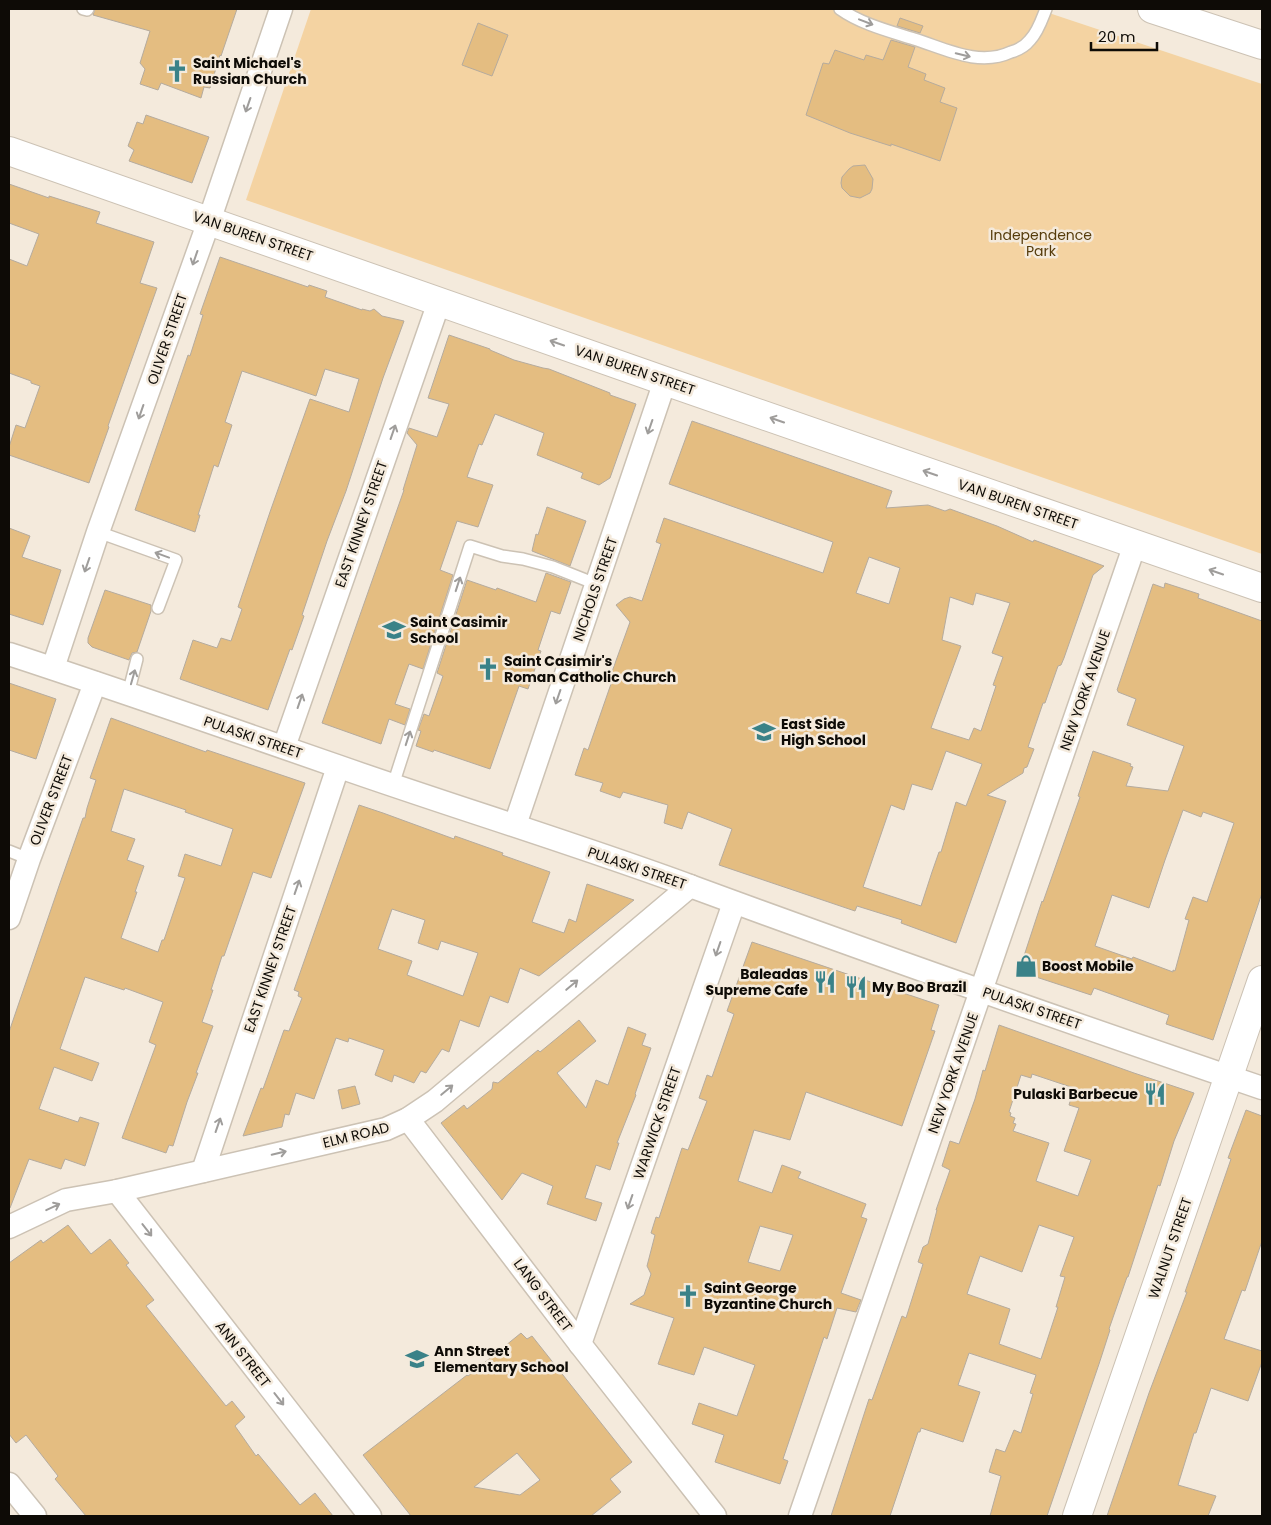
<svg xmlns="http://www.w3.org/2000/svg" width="1271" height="1525" viewBox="0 0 1271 1525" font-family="Poppins,sans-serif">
<rect width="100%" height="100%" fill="#f4eadc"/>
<!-- green -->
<polygon fill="#f4d3a2" points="311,9 1037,9 1262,84 1262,554 246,200"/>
<!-- building -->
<g fill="#e4bd81" stroke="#b5ab9e" fill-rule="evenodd">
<polygon points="95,9 237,9 221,56 220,55 210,88 204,87 201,98 161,83 158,90 140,84 145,69 140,63 150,31 93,15"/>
<polygon points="900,18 923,26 920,33 897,26"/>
<polygon points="478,23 508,35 492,76 462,65"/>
<polygon points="891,40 915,47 908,67 926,74 924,80 945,88 940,102 957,108 940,161 891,144 891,146 850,133 806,115 823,63 829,64 835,50 864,60 866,55 883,60"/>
<polygon points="146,115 209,137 192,183 129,161 134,150 128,146 137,122 143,124"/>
<polygon points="865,165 873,179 872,189 870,193 860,198 850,196 842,188 841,183 842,177 849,169 853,166"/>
<polygon points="9,184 49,198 49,196 100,212 96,223 154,242 140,283 157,288 108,426 109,427 89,483 9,455 9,447 16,425 25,428 40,386 31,383 31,381 9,373 9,259 27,266 39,234 9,223"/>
<polygon points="220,257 308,287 309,285 327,291 325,297 362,310 362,309 370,311 374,309 382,316 404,321 383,378 346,491 327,541 302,615 304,616 292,650 290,649 268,710 180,679 193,640 217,648 221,638 231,641 242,609 238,607 270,512 310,399 349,412 359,379 325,369 316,396 242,371 225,422 232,425 218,467 214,465 198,515 200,515 195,532 135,510 188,355 190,356 203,315 200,314"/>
<polygon points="449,335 490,349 490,350 514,360 543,368 549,369 610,393 610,395 636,404 610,478 599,485 581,478 583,473 537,455 544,433 495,414 482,445 479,444 467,477 493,485 478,527 457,521 440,570 453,575 423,669 409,664 395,704 410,709 405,725 389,719 381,744 322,723 404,490 403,490 417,445 407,433 409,428 437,437 449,404 428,398"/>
<path d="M692 421 892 491 886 508 928 505 945 511 950 509 997 526 1033 542 1034 540 1104 566 1093 575 1064 658 1061 665 1058 666 1045 703H1043L1028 747 1034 749 1027 767 1024 768 1023 773 987 795 1006 801 956 943 901 923 902 920 857 906 855 911 719 865 732 829 688 812 682 829 664 823 668 805 623 792 620 798 600 791 603 783 575 775 584 748 588 750 612 681 609 680 630 622 616 605 624 599 630 597 642 601 661 544 656 542 664 518 823 573 833 542 669 484ZM869 557 900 568 889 604 856 593ZM976 593 1010 603 992 653 1003 657 993 685 996 686 981 731 974 728 969 740 931 728 961 646 942 640 950 597 973 605ZM946 751 982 764 966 806 956 802 941 852H939L932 872 921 906 863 887 891 805 904 810 912 784 932 790Z"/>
<polygon points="547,507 586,521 570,566 532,551 536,534 538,535"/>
<polygon points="9,528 30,536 22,557 61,570 43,625 9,614"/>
<polygon points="546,573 571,582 560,614 551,611 538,650 541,651 528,689 519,686 490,769 434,750 433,752 416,746 421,731 418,730 424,714 429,716 443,676 437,673 467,580 496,590 497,588 536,602"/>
<path d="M1165 583 1199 594 1198 598 1262 621V893L1213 1040 1166 1024 1169 1015 1094 988 1091 995 1030 975 1022 962 1042 901 1043 902 1080 797 1078 796 1093 751 1131 764 1130 766 1133 767 1126 786 1168 791 1184 746 1127 725 1136 699 1118 692V691L1117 690 1153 584 1164 588ZM1183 810 1201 817 1203 812 1234 823 1207 902 1193 897 1185 919 1189 920 1175 971 1173 970V972L1133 957 1132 959 1095 946 1112 895 1149 908 1165 860Z"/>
<polygon points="105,590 151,605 151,611 137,652 132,653 129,660 92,647 88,643 88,638"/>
<polygon points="9,683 56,699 36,759 9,750"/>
<path d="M111 718 206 752 207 750 305 783 271 878 253 872 224 956H222L211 990H213L202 1022 213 1026 196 1073H198L187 1102 173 1146 169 1145 166 1153 122 1138 156 1045 149 1042 163 1002 125 988 124 990 85 977 60 1049 99 1063 92 1081 54 1067 39 1109 78 1122 80 1117 99 1123 85 1166 65 1159 61 1169 29 1159 10 1208H9V1032L59 886 83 818H85L87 808 96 780 90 778ZM124 789 186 810 185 812 233 829 221 866 185 854 178 876 185 878 164 940H162L158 952 121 938 137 892H135L144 866 127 860 135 839 111 831Z"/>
<path d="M359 805 383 813 454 839 455 836 503 853 502 855 550 872 532 922 564 933 569 919 576 922 587 884 634 900 539 976 520 968 508 1003 490 996 479 1027 460 1020 449 1052 442 1049 426 1073 421 1071 414 1083 394 1075 392 1082 375 1075 384 1050 349 1038 348 1042 336 1038 314 1099 296 1093 289 1115 285 1114 282 1127 243 1136 261 1088 263 1089 284 1030 289 1031 302 998 298 996 299 992 294 990ZM392 909 425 920 418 943 438 950 441 941 478 953 463 996 407 975 412 961 378 949Z"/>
<path d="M752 942 939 1005 931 1030 935 1031 902 1126 806 1092 790 1140 754 1130 738 1181 772 1193 782 1165 801 1172 798 1178 866 1204 861 1217 867 1219 841 1293 861 1300 856 1312 837 1308 827 1339 824 1337 783 1459 788 1461 780 1484 715 1462 724 1435 692 1424 699 1403 737 1416 755 1365 704 1347 694 1375 658 1364 674 1318 630 1304 644 1295 651 1274 647 1266 655 1235 651 1233 656 1217 659 1218 682 1148 688 1150 707 1101 699 1098 707 1075 712 1077 734 1014 727 1011ZM760 1226 793 1235 780 1271 748 1262Z"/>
<polygon points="579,1020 596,1041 557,1073 586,1108 596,1080 608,1085 628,1027 646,1034 642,1045 651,1048 635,1094 636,1095 617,1143 619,1143 610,1170 596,1165 585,1198 602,1203 596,1221 547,1204 553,1186 522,1173 502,1200 441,1123 464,1105 467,1109 492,1089 493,1082 498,1083 538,1050 540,1052"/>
<path d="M999 1025 1134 1073 1194 1093 1174 1141 1160 1186 1158 1185 1128 1277H1127L1109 1329 1110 1330 1099 1364 1047 1516H990L1001 1476 989 1472 996 1449 1005 1452 1014 1430 1021 1433 1033 1394 1030 1393 1036 1375 969 1353 958 1385 980 1392 963 1442 921 1428 920 1432H918L890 1516H831L869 1399 872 1400 902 1316 906 1318 923 1264 918 1262 923 1247 928 1244 937 1210H936L950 1170 942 1166 950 1141 959 1144 975 1099 983 1070 985 1071ZM1032 1074 1074 1088 1069 1105 1079 1108 1064 1151 1091 1160 1078 1196 1036 1181 1049 1143 1013 1131 1016 1124 1013 1123 1015 1118 1010 1116 1011 1113 1009 1112 1021 1075 1031 1078ZM1039 1225 1074 1237 1060 1276 1065 1277 1056 1307H1058L1041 1359 999 1344 1010 1309 967 1294 980 1256 1022 1272Z"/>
<polygon points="355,1086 360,1104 342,1109 338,1090"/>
<polygon points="1246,1110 1262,1116 1262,1241 1245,1291 1242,1290 1224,1339 1262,1351 1262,1362 1248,1401 1211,1388 1196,1433 1194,1433 1178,1485 1216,1496 1208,1516 1107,1516 1149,1393 1187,1292 1185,1292 1231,1159 1228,1158"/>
<polygon points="68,1225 91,1254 110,1239 129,1263 126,1265 154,1300 146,1306 226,1406 232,1401 245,1417 235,1426 256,1456 258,1454 300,1505 315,1493 333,1516 86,1516 55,1479 58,1476 26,1435 16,1443 9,1434 9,1263 41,1240 43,1243"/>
<path d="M521 1333 527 1339 532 1336 632 1462 610 1479 621 1492 591 1516H411L363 1455 467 1375 468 1376ZM517 1453 540 1480 520 1495 474 1487Z"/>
</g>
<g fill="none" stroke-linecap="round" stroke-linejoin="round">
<defs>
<g id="lane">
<polyline points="83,9 87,10 88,9"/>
<path d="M840 9C861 24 889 31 914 39 946 49 979 67 1011 52 1018 50 1026 45 1030 40 1038 32 1042 19 1046 9"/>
<polyline points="98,532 176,560 158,608"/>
<polyline points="128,694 137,659"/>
<polyline points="393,785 470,546 502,556 523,559 553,567 596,584"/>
<polyline points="9,851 29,859"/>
</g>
<g id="street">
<path d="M9 654C119 690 228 728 337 766 454 807 573 843 690 886 880 956 1071 1023 1262 1088"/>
<polyline points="53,668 98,532 209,221 281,9"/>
<polyline points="284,747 439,302"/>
<polyline points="515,825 665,381"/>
<polyline points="9,918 29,859 95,683"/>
<polyline points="408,1119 580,1344 715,1516"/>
<polyline points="203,1171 338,767"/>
<polyline points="117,1191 370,1516"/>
<polyline points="9,1227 66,1200 117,1191 386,1129 408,1119 435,1101 690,886"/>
<polyline points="580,1344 734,903"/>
<polyline points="9,1484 35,1516"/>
<polyline points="800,1516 1135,544"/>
</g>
<g id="secondary">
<polyline points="1152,9 1262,45"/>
<polyline points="9,151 665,381 1262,588"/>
<polyline points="1077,1516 1262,980"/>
</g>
</defs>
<!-- lane casing -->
<use href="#lane" stroke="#ccc2b4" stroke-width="14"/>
<!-- street casing -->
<use href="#street" stroke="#ccc2b4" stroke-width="25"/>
<!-- secondary casing -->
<use href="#secondary" stroke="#ccc2b4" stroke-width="30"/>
<!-- lane -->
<use href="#lane" stroke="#fff" stroke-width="11"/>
<!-- street -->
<use href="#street" stroke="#fff" stroke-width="22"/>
<!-- secondary -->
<use href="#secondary" stroke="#fff" stroke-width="28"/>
</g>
<!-- one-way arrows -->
<defs><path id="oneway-shaft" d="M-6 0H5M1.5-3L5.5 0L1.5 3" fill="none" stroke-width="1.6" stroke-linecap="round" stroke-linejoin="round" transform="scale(1.25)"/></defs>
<g stroke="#9f9d9b">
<use href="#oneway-shaft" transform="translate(866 22) rotate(21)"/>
<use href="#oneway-shaft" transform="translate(963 55) rotate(14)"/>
<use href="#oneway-shaft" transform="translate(248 105) rotate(109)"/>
<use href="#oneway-shaft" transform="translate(195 258) rotate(109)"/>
<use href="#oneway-shaft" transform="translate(557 343) rotate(-161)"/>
<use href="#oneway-shaft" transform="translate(141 412) rotate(109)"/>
<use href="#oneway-shaft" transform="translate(777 420) rotate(-161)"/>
<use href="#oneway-shaft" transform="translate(650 427) rotate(109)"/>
<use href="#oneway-shaft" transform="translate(393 432) rotate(-71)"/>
<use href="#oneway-shaft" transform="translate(930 473) rotate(-161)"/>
<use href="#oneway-shaft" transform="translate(162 555) rotate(-160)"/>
<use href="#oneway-shaft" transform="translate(87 565) rotate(109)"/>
<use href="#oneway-shaft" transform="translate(1216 572) rotate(-161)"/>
<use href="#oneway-shaft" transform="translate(458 584) rotate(-72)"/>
<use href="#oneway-shaft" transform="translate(133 677) rotate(-74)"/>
<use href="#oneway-shaft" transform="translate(558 697) rotate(109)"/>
<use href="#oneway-shaft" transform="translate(300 701) rotate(-71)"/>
<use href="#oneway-shaft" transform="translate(408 738) rotate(-72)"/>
<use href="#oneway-shaft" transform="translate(297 887) rotate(-71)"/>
<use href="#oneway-shaft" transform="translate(718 949) rotate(109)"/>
<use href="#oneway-shaft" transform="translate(572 985) rotate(-40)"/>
<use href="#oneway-shaft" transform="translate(447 1090) rotate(-40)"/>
<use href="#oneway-shaft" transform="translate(218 1125) rotate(-71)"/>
<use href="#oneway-shaft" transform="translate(279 1153) rotate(-13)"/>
<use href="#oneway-shaft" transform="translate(630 1202) rotate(109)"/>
<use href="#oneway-shaft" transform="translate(53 1207) rotate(-25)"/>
<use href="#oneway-shaft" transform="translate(147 1230) rotate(52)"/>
<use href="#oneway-shaft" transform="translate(279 1399) rotate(52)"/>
</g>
<!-- icons -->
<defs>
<symbol id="church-bare" viewBox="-9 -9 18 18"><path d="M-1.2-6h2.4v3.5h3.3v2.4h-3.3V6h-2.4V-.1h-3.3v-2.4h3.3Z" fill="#3a8288" stroke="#f4eadc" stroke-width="2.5" paint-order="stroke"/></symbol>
<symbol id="school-bare" viewBox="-9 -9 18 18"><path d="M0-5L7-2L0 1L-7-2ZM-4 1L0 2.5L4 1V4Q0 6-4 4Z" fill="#3a8288" stroke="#f4eadc" stroke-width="2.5" paint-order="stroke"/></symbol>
<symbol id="shop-bare" viewBox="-9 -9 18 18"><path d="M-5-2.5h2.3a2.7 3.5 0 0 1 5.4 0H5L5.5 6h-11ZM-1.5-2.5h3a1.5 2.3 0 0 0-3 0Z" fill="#3a8288" stroke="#f4eadc" stroke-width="2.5" paint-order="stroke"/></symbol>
<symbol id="restaurant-bare" viewBox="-9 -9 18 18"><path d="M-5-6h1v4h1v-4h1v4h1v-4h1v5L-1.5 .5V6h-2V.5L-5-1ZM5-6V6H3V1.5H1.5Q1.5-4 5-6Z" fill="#3a8288" stroke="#f4eadc" stroke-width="2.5" paint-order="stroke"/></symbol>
</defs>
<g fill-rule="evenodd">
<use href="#church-bare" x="161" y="55" width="32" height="32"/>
<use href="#school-bare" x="378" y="614" width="32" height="32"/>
<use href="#church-bare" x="472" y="653" width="32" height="32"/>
<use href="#school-bare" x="748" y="716" width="32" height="32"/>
<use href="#shop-bare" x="1010" y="950" width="32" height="32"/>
<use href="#restaurant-bare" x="809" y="966" width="32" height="32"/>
<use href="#restaurant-bare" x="840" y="971" width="32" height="32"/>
<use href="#restaurant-bare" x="1139" y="1078" width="32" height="32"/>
<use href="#church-bare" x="672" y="1280" width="32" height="32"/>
<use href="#school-bare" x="401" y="1343" width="32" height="32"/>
</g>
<g text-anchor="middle" stroke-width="5" stroke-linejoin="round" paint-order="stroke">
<!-- poi labels -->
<g font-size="14" font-weight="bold" fill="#0e0b06" stroke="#f4eadc" text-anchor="start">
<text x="193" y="68">Saint Michael's<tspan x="193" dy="16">Russian Church</tspan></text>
<text x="410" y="627">Saint Casimir<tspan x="410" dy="16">School</tspan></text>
<text x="504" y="666">Saint Casimir's<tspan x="504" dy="16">Roman Catholic Church</tspan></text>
<text x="781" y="729">East Side<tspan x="781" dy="16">High School</tspan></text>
<text x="1042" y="971">Boost Mobile</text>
<text x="808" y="979" text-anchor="end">Baleadas<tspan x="808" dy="16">Supreme Cafe</tspan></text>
<text x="872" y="992">My Boo Brazil</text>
<text x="1138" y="1099" text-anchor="end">Pulaski Barbecue</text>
<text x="704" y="1293">Saint George<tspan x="704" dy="16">Byzantine Church</tspan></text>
<text x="434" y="1356">Ann Street<tspan x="434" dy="16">Elementary School</tspan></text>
</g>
<!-- park labels -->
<g font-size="14" fill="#563c0b" stroke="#f4eadc">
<text x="1041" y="240">Independence<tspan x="1041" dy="16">Park</tspan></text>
</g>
<!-- street labels -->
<g font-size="14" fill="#0e0b06" stroke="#f4eadc">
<text transform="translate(253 236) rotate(19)" y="5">VAN BUREN STREET</text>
<text transform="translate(167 339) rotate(-71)" y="5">OLIVER STREET</text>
<text transform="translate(635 370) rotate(19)" y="5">VAN BUREN STREET</text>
<text transform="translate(1018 504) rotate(19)" y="5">VAN BUREN STREET</text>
<text transform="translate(361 524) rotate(-71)" y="5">EAST KINNEY STREET</text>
<text transform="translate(595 589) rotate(-71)" y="5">NICHOLS STREET</text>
<text transform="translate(1085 690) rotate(-71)" y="5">NEW YORK AVENUE</text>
<text transform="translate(253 737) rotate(19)" y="5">PULASKI STREET</text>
<text transform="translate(51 800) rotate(-69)" y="5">OLIVER STREET</text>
<text transform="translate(637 868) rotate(19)" y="5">PULASKI STREET</text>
<text transform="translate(270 969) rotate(-71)" y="5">EAST KINNEY STREET</text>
<text transform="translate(1032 1008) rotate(19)" y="5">PULASKI STREET</text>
<text transform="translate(953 1073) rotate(-71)" y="5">NEW YORK AVENUE</text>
<text transform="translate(657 1123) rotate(-71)" y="5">WARWICK STREET</text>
<text transform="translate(356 1135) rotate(-14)" y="5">ELM ROAD</text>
<text transform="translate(1170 1248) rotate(-71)" y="5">WALNUT STREET</text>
<text transform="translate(543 1295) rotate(53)" y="5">LANG STREET</text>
<text transform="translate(243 1354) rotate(52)" y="5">ANN STREET</text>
</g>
</g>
<!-- border -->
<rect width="1271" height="1525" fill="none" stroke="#0e0b06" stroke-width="20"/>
<!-- scale -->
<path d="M1091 42v8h66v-8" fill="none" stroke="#0e0b06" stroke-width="2.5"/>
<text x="1098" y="42" font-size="15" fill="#0e0b06" stroke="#f4eadc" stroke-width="4" paint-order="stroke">20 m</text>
</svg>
